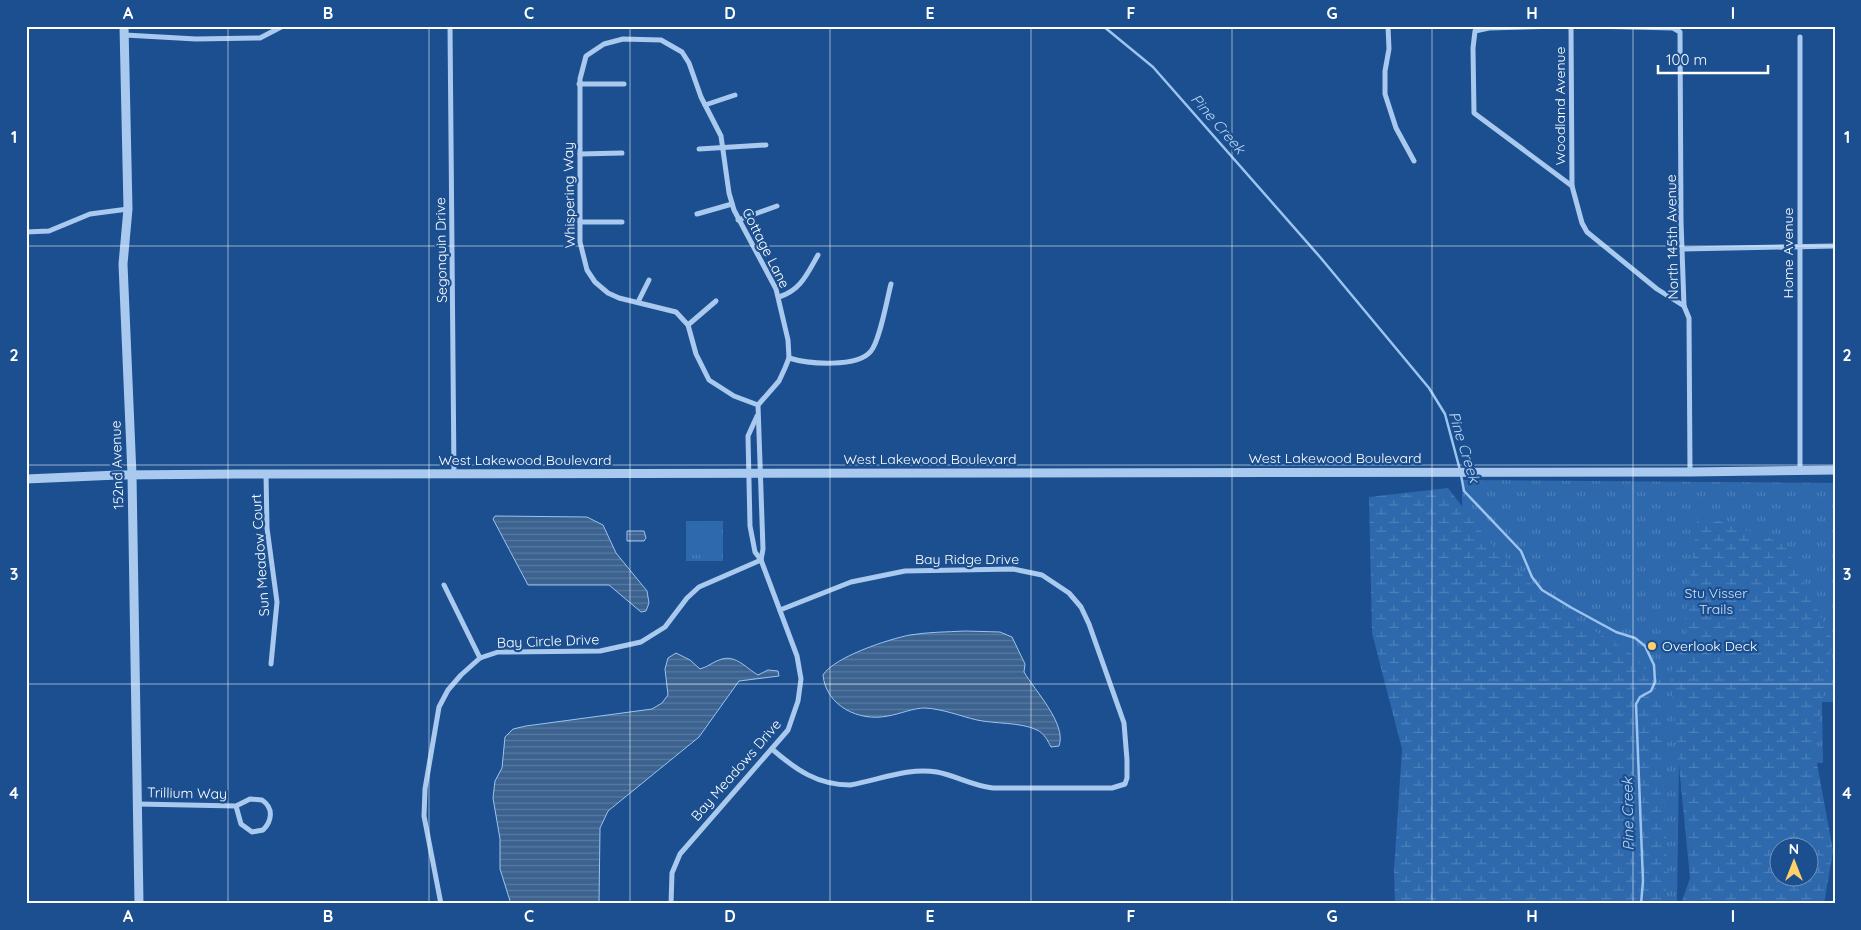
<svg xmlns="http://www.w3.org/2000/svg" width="1861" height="930" viewBox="0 0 1861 930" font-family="Quicksand,sans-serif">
<defs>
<pattern id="grass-tufts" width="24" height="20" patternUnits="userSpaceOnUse" patternTransform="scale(1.25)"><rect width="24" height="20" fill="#2e69ad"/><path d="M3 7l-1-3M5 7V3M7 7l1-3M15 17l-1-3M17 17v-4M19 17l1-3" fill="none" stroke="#4d80b9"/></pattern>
<pattern id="wetland-marsh" width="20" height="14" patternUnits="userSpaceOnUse" patternTransform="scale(1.25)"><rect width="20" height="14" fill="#2e69ad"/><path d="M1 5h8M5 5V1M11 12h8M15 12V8" fill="none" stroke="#4d80b9"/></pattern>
<pattern id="water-rules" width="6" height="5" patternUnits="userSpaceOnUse" patternTransform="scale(1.25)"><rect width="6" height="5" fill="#3c6290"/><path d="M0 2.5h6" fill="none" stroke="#597aa1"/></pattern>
</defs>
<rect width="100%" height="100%" fill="#1b4f8f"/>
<!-- grass -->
<g fill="url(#grass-tufts)">
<polygon points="1462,480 1835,483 1835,702 1822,702 1823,763 1679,766 1677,904 1654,904 1463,700"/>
<rect x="686" y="521" width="37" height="40"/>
</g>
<!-- wetland -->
<g fill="url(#wetland-marsh)" fill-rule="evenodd">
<polygon points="1448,488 1487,539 1551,604 1637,657 1660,695 1668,880 1663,904 1395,904 1394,870 1402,749 1372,633 1369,497"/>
<path d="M1698 514 1784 543 1833 641 1814 747 1833 851 1824 904H1681L1690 878 1670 674 1687 637 1685 619ZM1778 848H1808V878H1778Z"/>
</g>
<!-- garden -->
<g fill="#2e69ad">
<polygon points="690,528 703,528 703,555 690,554"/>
<rect x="706" y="528" width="13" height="26"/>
</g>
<!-- water -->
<g fill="url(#water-rules)" stroke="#9cc4f0">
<polygon points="495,516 587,517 603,525 616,553 647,591 649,603 646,611 641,612 609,585 528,585 493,519"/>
<polygon points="627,531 644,531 646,538 644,541 627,541"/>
<path d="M965 631 1000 632 1012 637 1025 664 1024 672C1035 691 1067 724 1059 746L1051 747C1048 741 1044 733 1037 730 1021 722 995 724 977 720 960 716 943 709 925 708 913 708 900 714 888 716 859 722 826 706 823 675 834 657 889 639 910 635 928 632 947 632 965 631Z"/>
<path d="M676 653 690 660 700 669C708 667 714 661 722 659 736 655 746 668 758 675L768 670 778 671 779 676 739 681 699 737 608 811 600 828 599 904H511L500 869V839L493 798 495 781 502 768 505 737 513 729 526 726 652 709 662 703 668 695 665 669 668 658Z"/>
</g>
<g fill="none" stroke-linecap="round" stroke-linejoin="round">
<!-- stream -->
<g stroke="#9cc4f0" stroke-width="2.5">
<polyline points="1103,26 1153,67 1320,257 1429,388 1445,414 1460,470"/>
<polyline points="1461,475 1464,491 1521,551 1532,577 1542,590 1572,608 1616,632 1635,638 1645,646 1654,665 1655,682 1651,691 1640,697 1636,704 1643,881 1641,904"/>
</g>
<!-- minor -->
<g stroke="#a9c9ee" stroke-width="5">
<polyline points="450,26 454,474"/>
<polyline points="1388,26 1389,49 1385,71 1385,94 1396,128 1414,161"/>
<polyline points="1559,26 1489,28 1475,31 1473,48 1474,113 1572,186 1582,223 1587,232 1657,289 1684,306"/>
<polyline points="1571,26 1572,186"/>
<polyline points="1590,26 1673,28 1680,32 1681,221 1684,306 1689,318 1690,472"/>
<polyline points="125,35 196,39 260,38 283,26"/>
<polyline points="1800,37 1800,470"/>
<polyline points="579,84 624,84"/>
<polyline points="705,105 735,95"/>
<polyline points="699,149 766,145"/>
<polyline points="580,154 622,153"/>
<polyline points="697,214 732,204"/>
<polyline points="738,220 777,206"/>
<polyline points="580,222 622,222"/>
<polyline points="26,232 49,231 90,214 128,209"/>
<polyline points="1683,249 1835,246"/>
<path d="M779 297C801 290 807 274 818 255"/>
<polyline points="638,302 649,280"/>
<polyline points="688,325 716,301"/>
<path d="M789 358C808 364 858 368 871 351 880 340 887 299 891 284"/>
<polyline points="758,405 734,396 709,380 696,354 688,325 676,312 619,298 608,293 595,282 587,270 580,242 580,79 586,56 604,44 623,39 661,40 682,52 689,63 701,97 721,136 729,193 734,210 776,289 788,340 789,358 785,368 779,381 758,405 763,549 761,560"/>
<polyline points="266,474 267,528 277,602 271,664"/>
<polyline points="444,585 480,658"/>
<path d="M772 749C796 770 818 785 850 785 879 780 908 767 937 772 957 776 973 786 993 788H1112L1125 784 1127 778V760L1124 723 1089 624 1081 607 1069 593 1042 575 1013 569 905 571 851 582 780 610"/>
<path d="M138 804 236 806 241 824 252 832 263 830C272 821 274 808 262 800L250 799 236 806"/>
<polyline points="441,904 424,816 425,789 439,707 448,690 461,675 480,658 498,652 600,651 641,642 665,627 687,598 699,587 761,560"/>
<polyline points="671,904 672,873 680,854 788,730 798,701 801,679 797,656 761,560 755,552 750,526 748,436 757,416"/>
</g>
<!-- tertiary -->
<g stroke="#a9c9ee" stroke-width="9">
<polyline points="124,26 128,209 123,264 132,475 139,904"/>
<polyline points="26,479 118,475 239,474 1690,472 1835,470"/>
</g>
</g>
<!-- grid -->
<path fill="none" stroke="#fff" stroke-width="1" stroke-opacity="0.55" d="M228 26V904M429 26V904M630 26V904M830 26V904M1031 26V904M1232 26V904M1432 26V904M1633 26V904M26 246H1835M26 465H1835M26 684H1835"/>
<!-- markers -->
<circle fill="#ffd166" stroke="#1b4f8f" stroke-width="2" cx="1652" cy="646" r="5"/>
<g text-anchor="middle" stroke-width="4.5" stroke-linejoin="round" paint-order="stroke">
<!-- street labels -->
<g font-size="14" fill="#fff" stroke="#1b4f8f">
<text transform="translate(1560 106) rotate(-90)" y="5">Woodland Avenue</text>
<text transform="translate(569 195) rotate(-91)" y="5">Whispering Way</text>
<text transform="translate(1672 237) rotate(-91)" y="5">North 145th Avenue</text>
<text transform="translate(766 248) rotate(63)" y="5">Cottage Lane</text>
<text transform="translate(441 250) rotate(-91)" y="5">Segonquin Drive</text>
<text transform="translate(1788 253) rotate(-90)" y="5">Home Avenue</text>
<text x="1335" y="463">West Lakewood Boulevard</text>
<text x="930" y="464">West Lakewood Boulevard</text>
<text x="525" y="465">West Lakewood Boulevard</text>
<text transform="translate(117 465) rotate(-92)" y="5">152nd Avenue</text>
<text transform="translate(260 555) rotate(-94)" y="5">Sun Meadow Court</text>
<text x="967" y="564">Bay Ridge Drive</text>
<text transform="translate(548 641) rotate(-2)" y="5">Bay Circle Drive</text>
<text transform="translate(736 770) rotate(-49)" y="5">Bay Meadows Drive</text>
<text transform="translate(187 793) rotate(1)" y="5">Trillium Way</text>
</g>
<!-- park labels -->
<g font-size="14" fill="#cfe3fa" stroke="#1b4f8f">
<text x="1716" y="598">Stu Visser<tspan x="1716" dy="16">Trails</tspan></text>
</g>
<!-- poi labels -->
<g font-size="14" fill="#fff" stroke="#1b4f8f" text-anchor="start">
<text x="1662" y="651">Overlook Deck</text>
</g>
<!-- water labels -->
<g font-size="15" font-style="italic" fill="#b5d3f5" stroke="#1b4f8f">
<text transform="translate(1218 124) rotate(49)" y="5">Pine Creek</text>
<text transform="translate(1464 447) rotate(73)" y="5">Pine Creek</text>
<text transform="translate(1628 814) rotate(-91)" y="5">Pine Creek</text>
</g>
</g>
<!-- border -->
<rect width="1861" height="930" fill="none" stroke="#1b4f8f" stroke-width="55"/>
<!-- north arrow -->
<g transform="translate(1794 862)"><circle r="24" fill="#1b4f8f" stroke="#7695bc"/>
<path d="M0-4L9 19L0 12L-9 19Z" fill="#ffd166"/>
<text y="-8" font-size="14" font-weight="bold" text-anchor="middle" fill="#ffffff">N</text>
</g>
<!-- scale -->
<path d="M1658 65v8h110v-8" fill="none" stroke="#ffffff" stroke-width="2.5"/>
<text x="1666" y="65" font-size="15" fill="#ffffff" stroke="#1b4f8f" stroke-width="4" paint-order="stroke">100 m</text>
<rect x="28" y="28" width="1806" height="874" fill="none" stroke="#fff" stroke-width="2"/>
<g font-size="16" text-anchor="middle" font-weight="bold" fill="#fff">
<text x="128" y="19">A</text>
<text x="328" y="19">B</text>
<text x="529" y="19">C</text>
<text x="730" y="19">D</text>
<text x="930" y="19">E</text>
<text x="1131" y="19">F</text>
<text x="1332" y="19">G</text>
<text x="1532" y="19">H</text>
<text x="1733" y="19">I</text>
<text x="14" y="143">1</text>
<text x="1847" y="143">1</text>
<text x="14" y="361">2</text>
<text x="1847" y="361">2</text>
<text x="14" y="580">3</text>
<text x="1847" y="580">3</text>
<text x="14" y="799">4</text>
<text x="1847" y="799">4</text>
<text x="128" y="922">A</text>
<text x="328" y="922">B</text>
<text x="529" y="922">C</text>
<text x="730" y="922">D</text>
<text x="930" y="922">E</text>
<text x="1131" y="922">F</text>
<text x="1332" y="922">G</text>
<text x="1532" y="922">H</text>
<text x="1733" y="922">I</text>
</g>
</svg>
